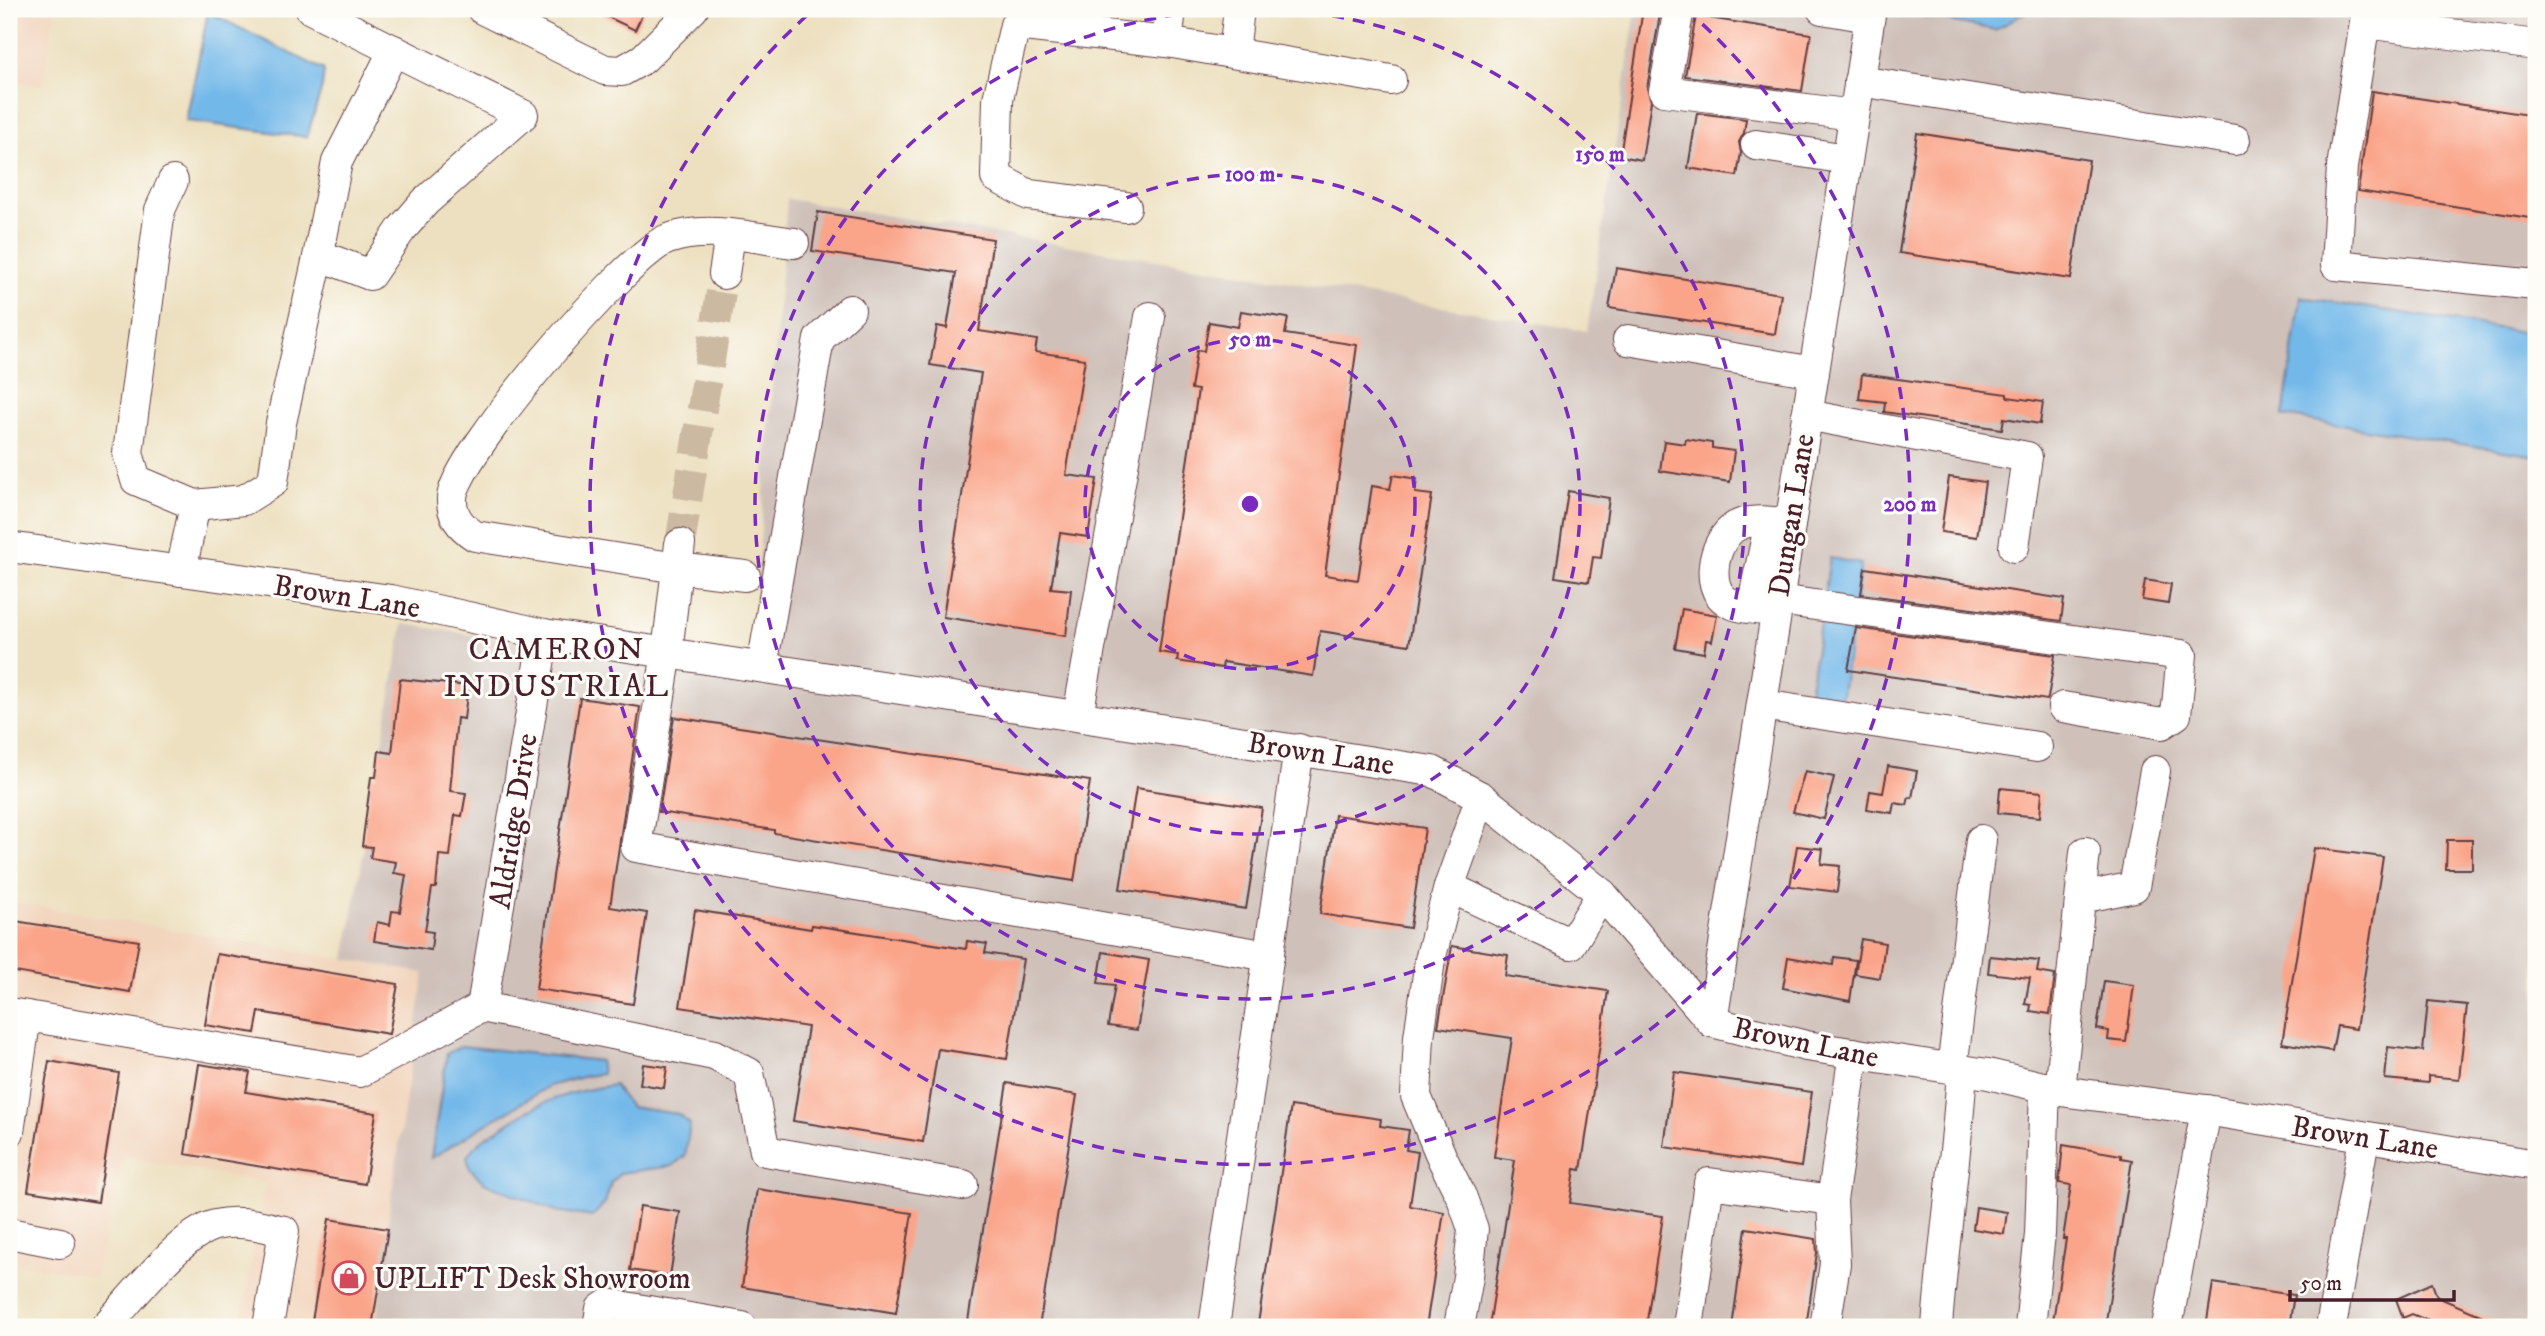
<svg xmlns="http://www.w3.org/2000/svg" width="2545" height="1336" viewBox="0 0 2545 1336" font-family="'IM FELL DW Pica',serif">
<rect width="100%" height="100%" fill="#fdfcf7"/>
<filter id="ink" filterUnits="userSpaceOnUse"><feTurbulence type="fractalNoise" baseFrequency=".0143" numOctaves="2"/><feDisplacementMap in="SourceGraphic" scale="14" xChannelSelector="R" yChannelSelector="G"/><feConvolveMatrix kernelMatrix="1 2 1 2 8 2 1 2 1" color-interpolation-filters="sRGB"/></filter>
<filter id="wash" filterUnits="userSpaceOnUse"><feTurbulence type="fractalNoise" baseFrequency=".00686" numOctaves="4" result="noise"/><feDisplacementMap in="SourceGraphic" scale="28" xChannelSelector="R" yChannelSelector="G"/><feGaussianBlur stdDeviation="1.57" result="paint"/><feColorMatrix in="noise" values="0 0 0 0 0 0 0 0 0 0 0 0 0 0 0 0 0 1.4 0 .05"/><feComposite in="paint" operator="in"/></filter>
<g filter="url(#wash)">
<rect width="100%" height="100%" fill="#ede0c0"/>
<!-- built -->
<g fill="#f2d5bd">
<polygon points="9,9 55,9 44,86 9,80"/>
<polygon points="9,901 424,973 390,1206 376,1327 240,1327 265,1183 124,1157 95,1277 9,1262"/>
</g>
<!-- industrial -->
<polygon fill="#cfc1ba" points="1636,9 2536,9 2536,1327 376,1327 390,1206 424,973 345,959 403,624 743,676 752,644 787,199 1587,331"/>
<!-- water -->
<g fill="#72b8e9" stroke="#5e6c8a" stroke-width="2">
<polygon points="1924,9 2031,9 1995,30 1923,16"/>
<polygon points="208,12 324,70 322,87 307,137 186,121"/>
<polygon points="2301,297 2536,334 2536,456 2283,416"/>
<polygon points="1830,558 1861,564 1841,701 1809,695"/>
<polygon points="461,1046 600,1061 602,1074 586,1076 549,1086 431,1158 447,1054"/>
<path d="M614 1085 630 1107 678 1114 690 1124 685 1156 672 1166 620 1173 611 1183 605 1203 592 1217 556 1211 483 1182 470 1168 467 1157C474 1144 486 1137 499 1129 539 1101 566 1092 614 1085Z"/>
</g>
<g id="blocks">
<!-- building -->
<g fill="#faa58a">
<polygon points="591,9 645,9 635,30"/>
<polygon points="1643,9 1661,9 1647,88 1651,101 1642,160 1620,156"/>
<polygon points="1696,16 1811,34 1802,91 1685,76"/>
<polygon points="2372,91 2536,116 2536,219 2358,191"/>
<polygon points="1697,113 1746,119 1744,133 1739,142 1741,153 1737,176 1688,168"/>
<polygon points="1917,133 2089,160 2071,279 1899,253"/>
<polygon points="818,212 993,239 979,331 1037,340 1035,352 1085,359 1066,475 1097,479 1088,537 1060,533 1051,588 1071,590 1066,636 943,617 981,373 930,365 937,326 947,328 956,273 812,251"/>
<polygon points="1616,268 1781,294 1775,334 1609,308"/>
<polygon points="1241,311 1288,318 1285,334 1357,345 1325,575 1358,580 1372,486 1390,489 1393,475 1417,479 1415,493 1432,495 1409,645 1320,631 1313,676 1223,662 1222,668 1177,661 1178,655 1159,652 1198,390 1191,389 1197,350 1204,351 1209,322 1238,327"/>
<polygon points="1862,374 2007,394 2007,397 2043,402 2040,424 2004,418 2002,429 1884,412 1885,402 1859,399"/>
<polygon points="1686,439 1712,443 1712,448 1734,451 1730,482 1660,471 1664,441 1685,444"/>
<polygon points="1949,477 1985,482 1977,537 1941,532"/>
<polygon points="1568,491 1609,498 1601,558 1593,557 1589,582 1555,577"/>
<polygon points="1865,568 2064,599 2061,621 1861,594"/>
<polygon points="2145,580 2171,584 2168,604 2142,600"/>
<polygon points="1682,609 1717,615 1712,641 1706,640 1704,653 1675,648"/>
<polygon points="1856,628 2055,655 2048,698 2047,700 1848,670"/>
<polygon points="400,679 468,686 464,719 457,718 450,791 466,793 462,816 455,815 450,856 439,855 436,888 432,888 425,931 433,932 431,950 374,941 377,922 390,925 392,911 400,912 406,875 394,873 396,862 370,858 372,847 362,846 371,777 376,777 379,751 392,753"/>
<polygon points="580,698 640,707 610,907 647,913 633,1004 536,989"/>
<polygon points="674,717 1090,781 1074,881 774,833 774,830 659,812"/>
<polygon points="1888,766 1917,771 1912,798 1909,797 1907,805 1894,803 1892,813 1867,809 1870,791 1883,793"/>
<polygon points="1805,771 1834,777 1824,819 1793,812"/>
<polygon points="1136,788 1262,808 1246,909 1120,889"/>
<polygon points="2000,788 2042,792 2040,817 1998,813"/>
<polygon points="1335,815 1425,828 1410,928 1320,914"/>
<polygon points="2447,840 2472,840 2472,869 2446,869"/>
<polygon points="1797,846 1823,849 1821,864 1840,866 1837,892 1790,886"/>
<polygon points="2314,848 2383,857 2356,1029 2337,1026 2332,1051 2282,1043"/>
<polygon points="695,910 811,929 812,925 966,949 967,941 987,944 985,953 1023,959 1007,1059 938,1049 923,1142 793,1121 808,1027 680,1007"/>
<polygon points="9,920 139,941 130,992 9,971"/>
<polygon points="1861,939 1885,943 1880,978 1855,974"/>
<polygon points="1452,946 1508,955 1505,976 1608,991 1581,1170 1575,1169 1570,1203 1663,1216 1646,1327 1489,1327 1515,1160 1494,1157 1512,1038 1438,1027"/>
<polygon points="1103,952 1149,960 1137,1030 1108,1026 1115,985 1098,983"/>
<polygon points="217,954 398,984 389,1034 259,1012 255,1033 205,1025"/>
<polygon points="1990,956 2039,961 2037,972 2055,975 2050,1014 2030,1011 2031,1005 2025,1004 2030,978 1988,973"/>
<polygon points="1788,957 1833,965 1834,957 1856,960 1850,1001 1783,988"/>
<polygon points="2104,981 2134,985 2126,1042 2108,1040 2109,1031 2097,1029"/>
<polygon points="2428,1001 2467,1005 2459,1079 2428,1076 2428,1083 2385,1079 2388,1047 2423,1051"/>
<polygon points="49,1061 119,1073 98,1202 28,1191"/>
<polygon points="199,1064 250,1072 246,1092 376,1113 365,1184 185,1154"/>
<polygon points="643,1064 667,1067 664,1088 640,1084"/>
<polygon points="1674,1072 1812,1092 1801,1167 1664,1147"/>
<polygon points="1007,1083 1077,1095 1039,1327 967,1327"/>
<polygon points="1291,1106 1381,1119 1380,1126 1409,1130 1406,1150 1418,1152 1410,1206 1444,1212 1426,1327 1278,1327 1258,1324"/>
<polygon points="2063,1145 2121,1155 2121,1158 2132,1160 2105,1327 2052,1327 2066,1239 2063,1239 2071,1185 2059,1183"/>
<polygon points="757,1189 912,1213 896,1313 742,1287"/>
<polygon points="640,1206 680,1212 670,1276 630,1270"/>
<polygon points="1976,1207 2007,1212 2004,1234 1973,1229"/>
<polygon points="329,1219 388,1229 372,1327 311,1327"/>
<polygon points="1746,1228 1816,1239 1817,1253 1806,1327 1732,1327"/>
<polygon points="2213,1283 2294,1295 2289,1327 2206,1327"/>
<polygon points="2432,1283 2437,1297 2509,1327 2444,1327 2412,1314 2403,1318 2396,1299"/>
</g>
</g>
</g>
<g filter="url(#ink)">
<use href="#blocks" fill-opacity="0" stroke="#623c41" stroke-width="2"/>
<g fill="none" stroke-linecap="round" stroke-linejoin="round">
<!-- minor-tunnel -->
<polyline stroke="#ccb9a2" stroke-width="30" stroke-dasharray="30 15" stroke-linecap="butt" points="680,544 724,274"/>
<defs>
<g id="minor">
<polyline points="311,9 523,115 425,202 401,230 370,275 319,255"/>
<polyline points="482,9 605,70 622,71 643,59 693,9"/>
<polyline points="1679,9 1664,91 1854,115"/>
<polyline points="1822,9 1869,17"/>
<polyline points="2367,9 2342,167 2336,265 2536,285"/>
<polyline points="2365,23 2536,45"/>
<polyline points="1167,42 1391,80"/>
<polyline points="1234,53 1239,9"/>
<polyline points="1859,81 2235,140"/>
<polyline points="1756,145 1847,159"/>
<polyline points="173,181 160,210 128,453 136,480 195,505 244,500 273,482 281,423 317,262 337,162 394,50"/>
<polyline points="1126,207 1029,195 996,177 998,99 1015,25 1167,42 1171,9"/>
<path d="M794 243C754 238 707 225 668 239 628 253 453 458 452 498 451 516 461 527 475 536L677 568 667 652 636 847 1269 956"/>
<polyline points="724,274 730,235"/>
<polyline points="1628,340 1814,372"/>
<polyline points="1807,415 2027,457 2014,547"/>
<polyline points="680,544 677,568 745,576"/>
<polyline points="9,547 391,600 544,634 1432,771 1481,797 1602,894 1712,1022 1806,1046 1988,1074 2060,1091 2206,1110 2536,1165"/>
<polyline points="181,571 195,505"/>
<polyline points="1778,600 2182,655 2176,715 2162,724 2063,707"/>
<polyline points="1752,607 1770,522"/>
<path d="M1776 611C1762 609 1740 609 1728 602 1702 588 1714 533 1741 524 1756 519 1774 522 1790 524"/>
<polyline points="762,667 819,339 850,310"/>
<polyline points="1762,705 2037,747"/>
<polyline points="1078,715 1150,317"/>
<polyline points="1449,887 1571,944 1602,894"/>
<polyline points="2081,898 2134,887 2155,771"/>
<polyline points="482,1007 544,634"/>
<polyline points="9,1013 360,1072 482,1007 714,1055 749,1073 765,1151 963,1185"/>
<polyline points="1712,1022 1871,9"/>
<polyline points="1952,1068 1981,840"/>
<polyline points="2060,1091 2085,852"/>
<polyline points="9,1132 26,1016"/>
<polyline points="9,1233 60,1243"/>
<path d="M105 1327C131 1300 180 1234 215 1225 239 1219 261 1226 284 1231L268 1327"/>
<polyline points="598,1327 601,1309 608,1304 742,1327"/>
<polyline points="1214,1327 1299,749"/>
<polyline points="1459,1327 1468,1277 1473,1229 1462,1198 1442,1158 1416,1096 1419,1037 1430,960 1449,887 1481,797"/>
<polyline points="1688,1327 1709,1183 1832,1200"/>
<polyline points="1825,1327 1835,1264 1832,1200 1854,1053"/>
<path d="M1937 1327C1943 1241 1957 1156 1962 1070"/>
<polyline points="2030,1327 2040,1234 2045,1087"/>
<polyline points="2167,1327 2206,1110"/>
<polyline points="2331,1327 2364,1138"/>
</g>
</defs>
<!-- minor casing -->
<use href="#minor" stroke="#623c41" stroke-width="32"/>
<!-- minor -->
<use href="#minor" stroke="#fff" stroke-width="30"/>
</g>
</g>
<!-- distance rings -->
<g fill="none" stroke="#7b2cbf" stroke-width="3.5" stroke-dasharray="12 9">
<circle cx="1250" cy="504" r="165"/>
<circle cx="1250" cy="504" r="330"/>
<circle cx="1250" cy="504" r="495"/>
<path d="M1687 10A660 660 0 1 1 813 10"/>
</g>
<!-- icons -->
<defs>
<symbol id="shop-ring" viewBox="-11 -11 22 22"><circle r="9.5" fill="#fdfcf7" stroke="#d1495b" stroke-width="1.5"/><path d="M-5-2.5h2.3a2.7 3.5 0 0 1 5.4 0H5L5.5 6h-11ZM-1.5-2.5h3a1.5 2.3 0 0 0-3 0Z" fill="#d1495b"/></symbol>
</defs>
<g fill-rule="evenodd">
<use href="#shop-ring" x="330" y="1259" width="38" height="38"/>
</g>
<g text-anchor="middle" stroke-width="6" stroke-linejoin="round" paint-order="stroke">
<!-- street labels -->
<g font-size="30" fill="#4a1f2b" stroke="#fdfcf7">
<text transform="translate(1791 515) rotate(-81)" y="10">Dungan Lane</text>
<text transform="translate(347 596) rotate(9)" y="10">Brown Lane</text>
<text transform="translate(1321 753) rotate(9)" y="10">Brown Lane</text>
<text transform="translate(513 821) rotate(-81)" y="10">Aldridge Drive</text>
<text transform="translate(1806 1042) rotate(12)" y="10">Brown Lane</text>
<text transform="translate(2365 1137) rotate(9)" y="10">Brown Lane</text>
</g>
<!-- poi labels -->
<g font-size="30" fill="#4a1f2b" stroke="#fdfcf7" text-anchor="start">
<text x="374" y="1288">UPLIFT Desk Showroom</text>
</g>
<!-- neighbourhood labels -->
<g font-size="32" letter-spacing="2" fill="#4a1f2b" stroke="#fdfcf7">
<text x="557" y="659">CAMERON<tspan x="557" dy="37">INDUSTRIAL</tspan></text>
</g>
</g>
<circle cx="1250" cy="504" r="10" fill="#7b2cbf" stroke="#fdfcf7" stroke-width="3.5"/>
<g font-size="21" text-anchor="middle" font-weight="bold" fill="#7b2cbf" stroke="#fdfcf7" stroke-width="6" stroke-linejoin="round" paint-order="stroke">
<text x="1600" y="161">150 m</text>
<text x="1250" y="181">100 m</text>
<text x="1250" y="346">50 m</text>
<text x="1910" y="511">200 m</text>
</g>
<!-- margin -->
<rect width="2545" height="1336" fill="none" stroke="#fdfcf7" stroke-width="35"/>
<!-- scale -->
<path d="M2290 1290v10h164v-10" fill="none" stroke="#4a1f2b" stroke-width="3.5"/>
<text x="2300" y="1290" font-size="21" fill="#4a1f2b" stroke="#fdfcf7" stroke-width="5" paint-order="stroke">50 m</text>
</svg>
